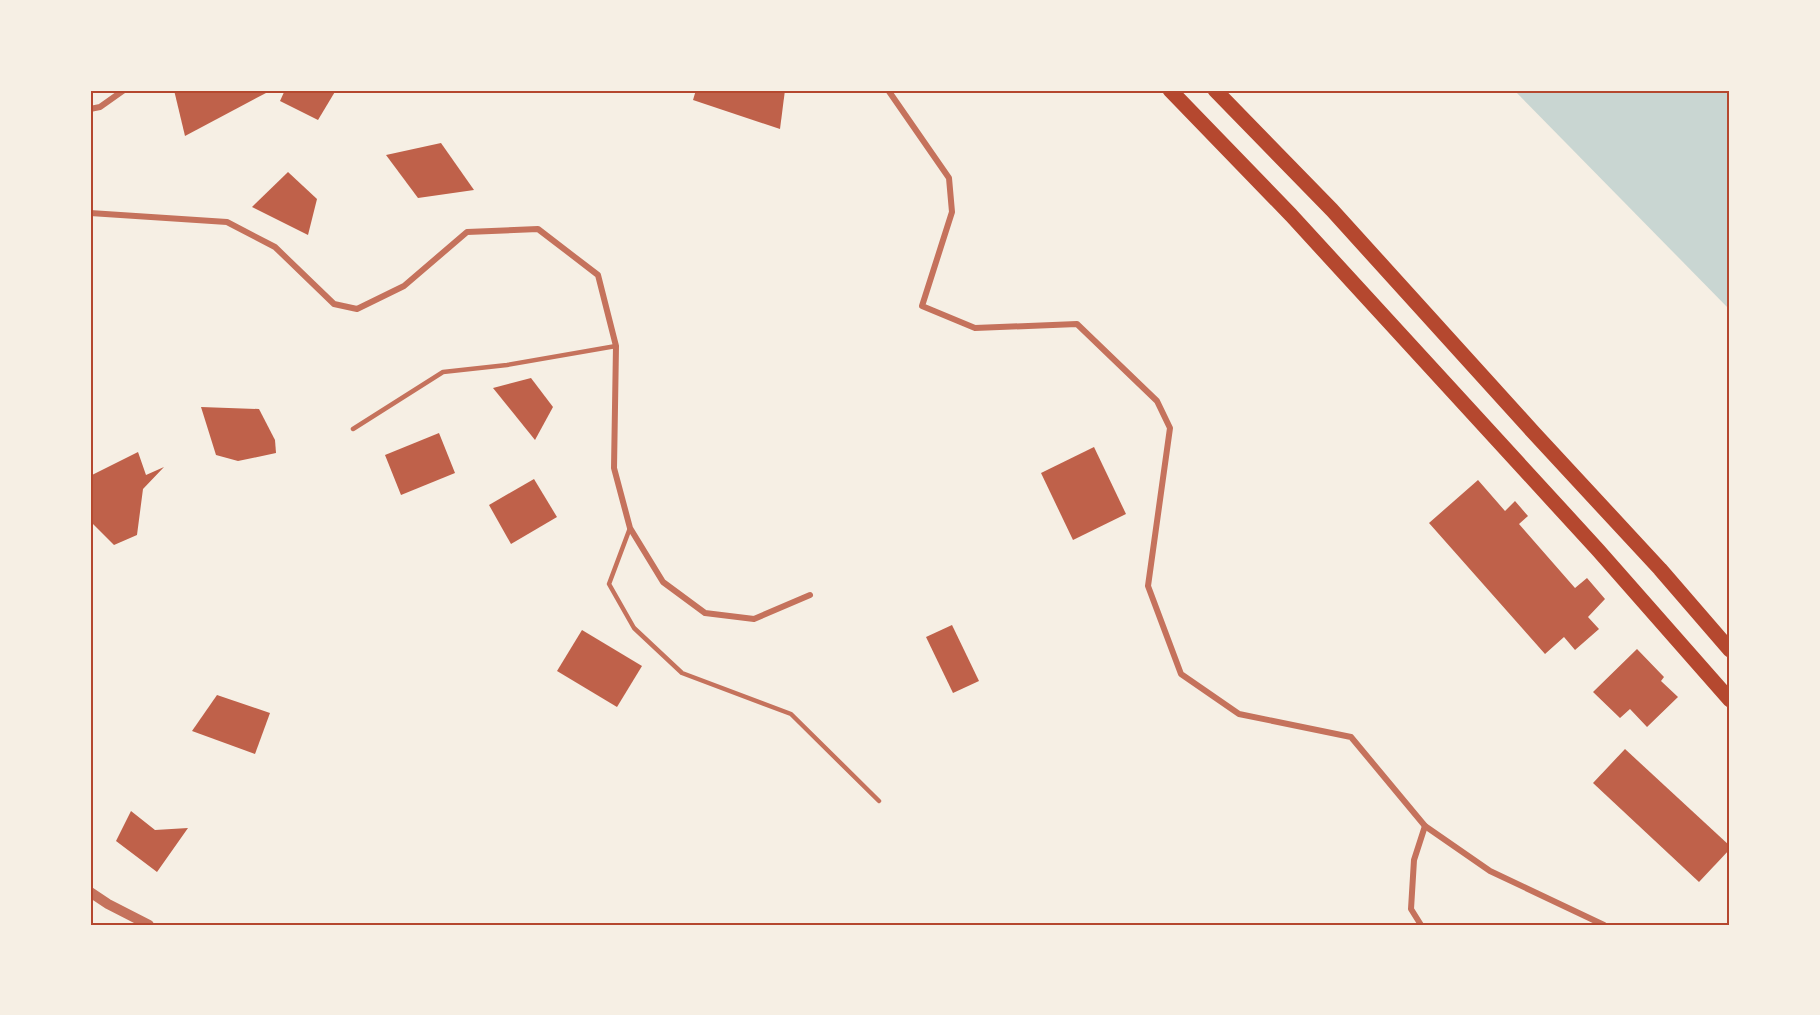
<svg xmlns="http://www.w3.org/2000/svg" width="1820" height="1015" viewBox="0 0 1820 1015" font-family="'Public Sans',sans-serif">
<rect width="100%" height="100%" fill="#f6efe4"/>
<!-- water -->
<polygon fill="#c9d6d2" points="1514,90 1730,90 1730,310"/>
<!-- building -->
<g fill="#bf614a">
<polygon points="174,90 263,90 266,93 185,136"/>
<polygon points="285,90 336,90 318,120 280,101"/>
<polygon points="696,90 785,90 780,129 693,100"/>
<polygon points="441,143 474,190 418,198 386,155"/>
<polygon points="288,172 317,199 308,235 252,207"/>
<polygon points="531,378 553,407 535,440 493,388"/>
<polygon points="201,407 259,409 275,440 276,453 238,461 216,455"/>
<polygon points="439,433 455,473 401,495 385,455"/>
<polygon points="1094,447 1126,514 1073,540 1041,473"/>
<polygon points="138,452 146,475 164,467 143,489 137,535 114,545 90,521 90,476"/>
<polygon points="534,479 557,517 511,544 489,505"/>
<polygon points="1478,480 1505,511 1515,501 1528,516 1519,524 1575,588 1587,578 1605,599 1588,617 1599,629 1575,650 1564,637 1545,654 1429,523"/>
<polygon points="952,625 979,681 953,693 926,637"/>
<polygon points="582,630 642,666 617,707 557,671"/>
<polygon points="1637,649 1664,677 1661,681 1678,697 1647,727 1630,709 1620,718 1593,692"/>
<polygon points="217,695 270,713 255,754 192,731"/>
<polygon points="1625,749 1730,846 1730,849 1699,882 1593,783"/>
<polygon points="131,811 155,830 188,828 157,872 116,841"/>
</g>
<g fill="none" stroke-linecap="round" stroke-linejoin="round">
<!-- service -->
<g stroke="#c5725c" stroke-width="4.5">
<polyline points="353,429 443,372 507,365 616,346"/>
<polyline points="630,528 609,584 634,628 682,673 791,714 879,801"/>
</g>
<!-- minor -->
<g stroke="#c5725c" stroke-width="6">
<polyline points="888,90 949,178 952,212 922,306 975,328 1077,324 1157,401 1170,428 1148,586 1181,674 1239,714 1351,737 1425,826 1490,871 1604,925"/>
<polyline points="90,109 100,107 124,90"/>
<polyline points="90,213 227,222 275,247 334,304 357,309 404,286 467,232 538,229 598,275 616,346 614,468 630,528 663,582 705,613 754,619 810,595"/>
<polyline points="1421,925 1411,909 1414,860 1425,826"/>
</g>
<!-- tertiary -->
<polyline stroke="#c5725c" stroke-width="10" points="90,892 108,904 149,925"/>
<!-- primary -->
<g stroke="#b5482f" stroke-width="15">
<polyline points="1170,90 1291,215 1598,550 1730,700"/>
<polyline points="1215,90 1332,210 1534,433 1660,569 1730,650"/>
</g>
</g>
<!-- border -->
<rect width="1820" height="1015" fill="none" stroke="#f6efe4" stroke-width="183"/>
<rect x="92" y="92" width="1636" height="832" fill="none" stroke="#b5482f" stroke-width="2"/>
</svg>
